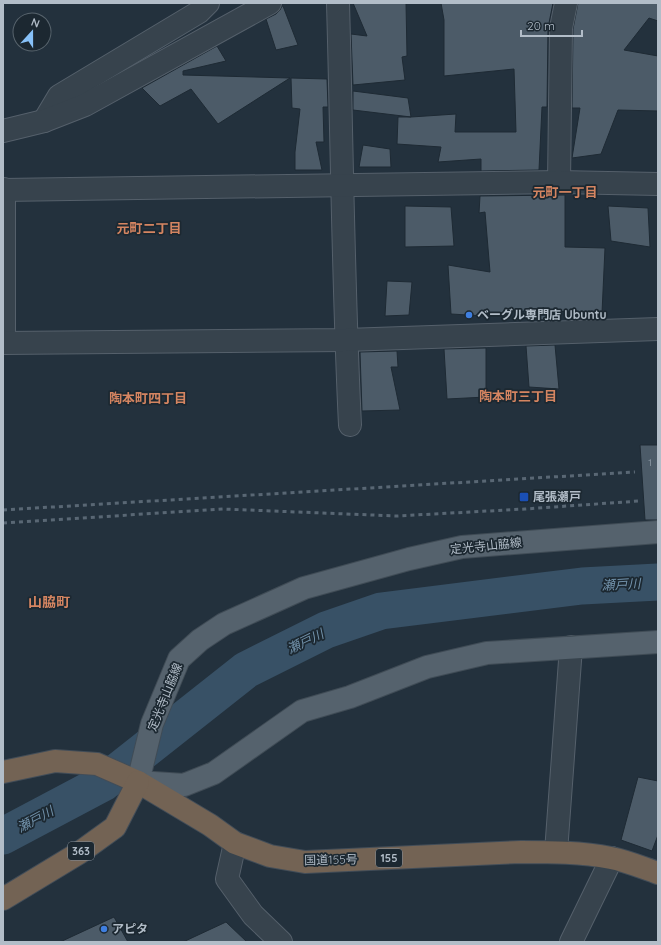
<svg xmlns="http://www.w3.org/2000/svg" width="661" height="945" viewBox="0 0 661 945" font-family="Quicksand,'Noto Sans JP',sans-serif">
<rect width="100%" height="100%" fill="#23313d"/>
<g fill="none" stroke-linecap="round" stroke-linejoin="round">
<!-- river -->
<polyline stroke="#385166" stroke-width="37" points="3,836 103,783 246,670 326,630 381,611 582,586 658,582"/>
</g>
<!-- building -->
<g fill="#4c5b68" stroke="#1e2a34">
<polygon points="353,3 406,3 407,56 402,57 405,80 353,85 351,34 367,36"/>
<polygon points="441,3 553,3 548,28 547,107 542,107 539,170 481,171 481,159 438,162 441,147 397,144 398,117 411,117 353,110 353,91 408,98 411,117 456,114 455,132 516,132 514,69 444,76 444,20"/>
<polygon points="578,3 658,3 658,21 649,18 624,50 658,56 658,111 618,110 601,154 572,158 580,108 572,108 573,29"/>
<polygon points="282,6 283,6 298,45 276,50 266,19 276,14 280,10"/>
<polygon points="217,46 226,61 183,71 183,75 290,78 218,124 191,89 160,106 142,88"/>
<polygon points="291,78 327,79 328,107 323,107 324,142 316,142 322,170 295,170 295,152 300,109 292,108"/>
<polygon points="363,145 390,149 391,167 359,167"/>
<polygon points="565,195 565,247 605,248 602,313 551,311 552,320 549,320 525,319 524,311 485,314 485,316 451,314 448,265 490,272 485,212 479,213 480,196"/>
<polygon points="405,206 451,207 454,246 405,247"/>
<polygon points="608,206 648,208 650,247 611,241"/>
<polygon points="387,281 412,282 409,315 385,316"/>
<polygon points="555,345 559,389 529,387 526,346"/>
<polygon points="486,348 486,397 447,399 444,349"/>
<polygon points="397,351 398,367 391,367 400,410 362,411 360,352"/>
<polygon points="640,445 658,445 658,520 645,520"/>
<polygon points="638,777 658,781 658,835 652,851 621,840"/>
<polygon points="114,917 128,942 60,942"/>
<polygon points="226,922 247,942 183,942"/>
</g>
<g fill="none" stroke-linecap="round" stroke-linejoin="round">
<defs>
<g id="minor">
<path d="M338 3C342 144 343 284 350 425"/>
<polyline points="44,121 59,96 199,12 208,3"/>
<polyline points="3,131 44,121 85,105 270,3"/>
<polyline points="559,182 561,28 566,3"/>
<polyline points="4,189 4,343"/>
<polyline points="3,190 559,182 658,184"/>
<polyline points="3,343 346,340 658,329"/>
<polyline points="235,843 227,879 253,915 281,942"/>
<polyline points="556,852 571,647"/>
<polyline points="571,942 612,858"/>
</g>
<polyline id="major" points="658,532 462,547 409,559 304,588 224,624 200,640 179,659 152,724 138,782 184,785 214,773 302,711 350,697 427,667 487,653 658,642"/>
<g id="highway">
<path d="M3 772 55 761 97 764 138 782 210 825 235 843 270 856 305 862 521 852C551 852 581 852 611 858 627 861 643 868 658 873"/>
<polyline points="3,899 79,853 115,827 138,782"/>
</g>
</defs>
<!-- minor casing -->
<use href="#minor" stroke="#55606b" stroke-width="24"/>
<!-- major casing -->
<use href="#major" stroke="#404c56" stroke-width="24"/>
<!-- highway casing -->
<use href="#highway" stroke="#424d58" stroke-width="24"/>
<!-- minor -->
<use href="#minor" stroke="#37434d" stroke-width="22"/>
<!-- major -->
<use href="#major" stroke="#55626d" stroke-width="22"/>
<!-- highway -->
<use href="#highway" stroke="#736354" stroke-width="22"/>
<!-- rail -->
<g stroke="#596774" stroke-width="3" stroke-dasharray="4 4" stroke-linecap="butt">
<polyline points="3,510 635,472"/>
<polyline points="3,523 223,509 397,516 525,509 639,501"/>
</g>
</g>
<!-- markers -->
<g fill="#3f7fe0" stroke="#1c2831" stroke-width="1.5">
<circle cx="469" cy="315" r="4"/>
<circle cx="104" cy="929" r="4"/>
</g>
<rect fill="#1a4fb4" stroke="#1c2831" stroke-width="1.5" x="519" y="492" width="10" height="10" rx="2"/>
<g text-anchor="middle" stroke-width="3.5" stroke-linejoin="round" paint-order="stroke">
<!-- number labels -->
<g font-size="10" fill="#98a4b0">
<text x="650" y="466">1</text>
</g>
<!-- shield labels -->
<g fill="#1c2831" stroke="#85909b" stroke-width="1">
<rect x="68" y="842" width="26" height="18" rx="3"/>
<rect x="376" y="849" width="26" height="18" rx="3"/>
</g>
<g font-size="11" font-weight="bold" fill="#b2bdc8">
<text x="81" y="855">363</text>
<text x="389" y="862">155</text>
</g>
<!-- poi labels -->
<g font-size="12" font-weight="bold" fill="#b2bdc8" stroke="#1c2831" text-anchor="start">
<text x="477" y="319">ベーグル専門店 Ubuntu</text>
<text x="533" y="501">尾張瀬戸</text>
<text x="112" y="933">アピタ</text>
</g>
<!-- street labels -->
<g font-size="12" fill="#b2bdc8" stroke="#1c2831">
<text transform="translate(486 546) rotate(-6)" y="4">定光寺山脇線</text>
<text transform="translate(165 697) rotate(-68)" y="4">定光寺山脇線</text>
<text transform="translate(331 860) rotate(-1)" y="4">国道155号</text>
</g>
<!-- neighbourhood labels -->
<g font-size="13" font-weight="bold" fill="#d58561" stroke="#1c2831">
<text x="565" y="197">元町一丁目</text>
<text x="149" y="233">元町二丁目</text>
<text x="518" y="401">陶本町三丁目</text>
<text x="148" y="403">陶本町四丁目</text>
</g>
<!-- water labels -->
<g font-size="13" font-style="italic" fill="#7292ab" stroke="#1c2831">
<text transform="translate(621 584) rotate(-3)" y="5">瀬戸川</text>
<text transform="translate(305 641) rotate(-26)" y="5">瀬戸川</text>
<text transform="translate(35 819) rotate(-28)" y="5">瀬戸川</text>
</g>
<!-- quarter labels -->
<g font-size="14" font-weight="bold" fill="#d58561" stroke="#1c2831">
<text x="49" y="607">山脇町</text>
</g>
</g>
<!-- border -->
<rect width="661" height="945" fill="none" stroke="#b2bdc8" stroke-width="8"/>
<!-- north arrow -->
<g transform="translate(32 32) rotate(21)"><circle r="19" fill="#1c2831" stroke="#58646d"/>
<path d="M0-3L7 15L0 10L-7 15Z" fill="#87c1f8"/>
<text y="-6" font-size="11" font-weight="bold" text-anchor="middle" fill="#b2bdc8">N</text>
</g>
<!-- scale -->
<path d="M521 30v6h61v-6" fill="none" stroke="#b2bdc8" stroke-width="2"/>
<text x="527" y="30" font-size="12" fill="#b2bdc8" stroke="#1c2831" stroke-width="3" paint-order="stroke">20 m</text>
</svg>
